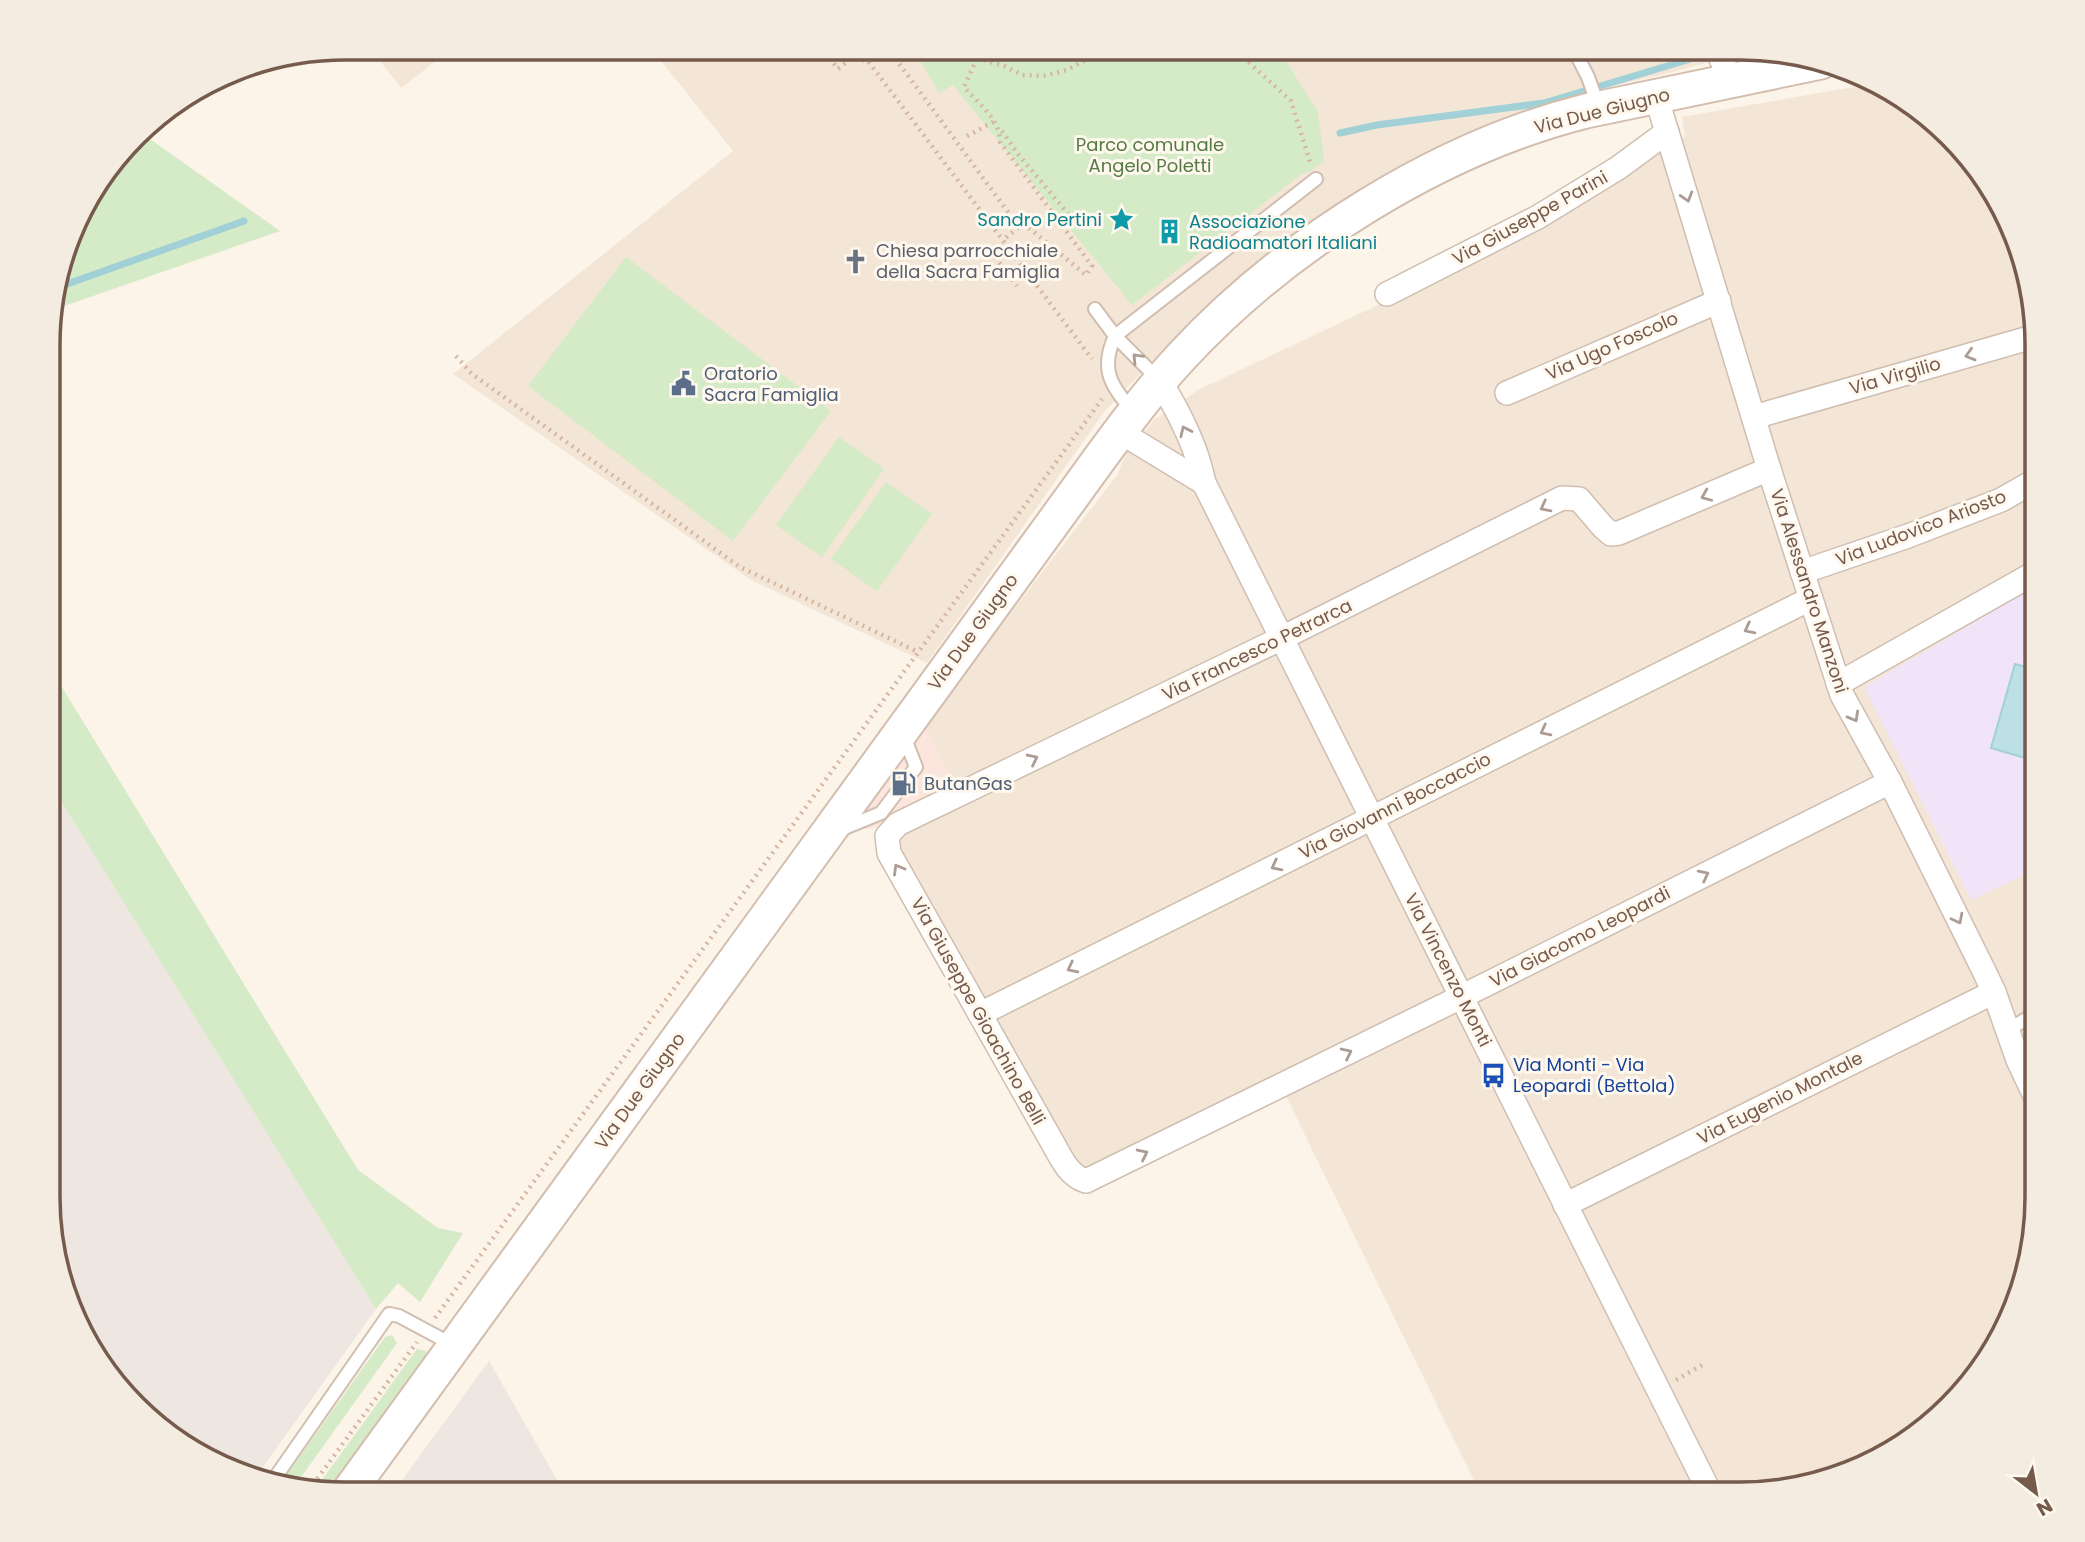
<svg xmlns="http://www.w3.org/2000/svg" width="2085" height="1542" viewBox="0 0 2085 1542" font-family="Poppins,sans-serif">
<rect width="100%" height="100%" fill="#fcf4e8"/>
<!-- residential -->
<g fill="#f3e6d6">
<polygon points="369,47 454,47 401,88"/>
<polygon points="650,47 1760,48 1673,72 1608,87 1540,107 1484,126 1423,158 1209,306 1165,348 1104,412 927,663 751,580 453,374 733,151"/>
<polygon points="1876,83 1936,121 2007,213 2038,344 2037,1218 2015,1312 1964,1393 1872,1464 1741,1495 1481,1495 1281,1086 1086,1181 887,836 924,726 1117,475 1128,450 1154,420 1198,390 1477,258 1631,171 1685,136 1682,117"/>
</g>
<!-- commercial -->
<polygon fill="#fce5dc" points="924,726 956,787 871,829 852,829"/>
<!-- industrial -->
<g fill="#ede6e1">
<polygon points="49,782 376,1309 255,1478 231,1472 149,1421 78,1330 48,1218"/>
<polygon points="489,1361 565,1494 392,1494"/>
</g>
<!-- education -->
<polygon fill="#f1e4f8" points="2038,585 2037,869 1971,900 1864,687"/>
<!-- green -->
<g fill="#d5eac6">
<polygon points="932,48 1278,48 1318,112 1324,161 1309,172 1303,173 1132,305 953,85 939,93 920,60"/>
<polygon points="140,132 280,231 50,311 50,305 87,196"/>
<polygon points="626,257 831,411 733,541 528,386"/>
<polygon points="839,437 884,469 822,557 776,525"/>
<polygon points="886,482 932,514 877,591 831,559"/>
<polygon points="49,666 358,1170 438,1228 463,1233 420,1302 398,1283 376,1309 49,782"/>
<polygon points="392,1335 397,1343 294,1487 280,1484 385,1337"/>
<polygon points="417,1349 426,1351 428,1357 336,1489 322,1480"/>
</g>
<!-- water -->
<polygon fill="#bce0e5" stroke="#a2d0d7" stroke-width="2" points="2015,664 2037,670 2037,739 2032,760 1991,748"/>
<g fill="none" stroke-linecap="round" stroke-linejoin="round">
<!-- stream -->
<g stroke="#a2d0d7" stroke-width="7">
<polyline points="1340,133 1377,125 1544,103 1707,54"/>
<polyline points="56,288 244,221"/>
</g>
<defs>
<g id="lane">
<polyline points="1573,48 1588,77 1599,108"/>
<polyline points="1095,309 1115,336 1316,179"/>
<path d="M1134 413C1112 386 1099 371 1115 336L1160 381"/>
<polyline points="842,829 881,813 916,767 903,734"/>
<polyline points="2007,1031 2037,1012"/>
<polyline points="272,1482 389,1314 399,1316 455,1346"/>
</g>
<g id="street">
<polyline points="1716,48 1731,80"/>
<polyline points="1746,48 1770,62 1791,68"/>
<polyline points="1656,96 1769,469 1842,695 1890,782 1984,971 1994,992 2018,1060 2037,1100"/>
<polyline points="1387,294 1538,217 1618,168 1667,132"/>
<path d="M1160 381C1179 412 1197 447 1204 483L1711 1495"/>
<polyline points="1507,393 1719,301"/>
<polyline points="1754,417 2036,336"/>
<polyline points="1120,432 1204,483"/>
<path d="M1769 469 1619 533 1611 534 1603 527 1579 499 1562 498 1282 638 898 824 887 836 889 853 1051 1140C1060 1155 1067 1175 1086 1181L1461 997 1890 782"/>
<polyline points="1802,572 1908,536 2001,500 2038,479"/>
<polyline points="1838,684 2038,571"/>
<polyline points="980,1014 1810,599"/>
<polyline points="1565,1205 1994,992"/>
</g>
<path id="secondary" d="M347 1494 1074 494C1108 447 1142 399 1182 356 1285 245 1438 148 1586 111L1821 62"/>
</defs>
<!-- lane casing -->
<use href="#lane" stroke="#d0beb0" stroke-width="16"/>
<!-- street casing -->
<use href="#street" stroke="#d0beb0" stroke-width="26"/>
<!-- secondary casing -->
<use href="#secondary" stroke="#d3bdae" stroke-width="37"/>
<!-- path -->
<g stroke="#d6b6a2" stroke-width="4.5" stroke-dasharray="2 5" stroke-linecap="butt">
<polyline points="821,47 838,69 852,58 868,61 1092,359"/>
<polyline points="887,47 1019,227 1003,240"/>
<polyline points="929,48 977,58 1004,66 1022,75 1043,76 1067,70 1089,58 1098,48"/>
<path d="M986 48 977 58 964 87C978 103 1000 119 1000 142L1092 266 1086 275 1024 224 1019 227"/>
<polyline points="1233,48 1291,101 1311,165"/>
<polyline points="868,61 873,53 880,47"/>
<polyline points="1002,131 1018,154 1080,228"/>
<polyline points="967,136 995,121"/>
<polyline points="995,257 1017,286"/>
<polyline points="456,356 472,374 740,567 918,652"/>
<polyline points="435,1318 1102,399"/>
<polyline points="1676,1380 1702,1365"/>
<polyline points="309,1490 417,1342"/>
</g>
<!-- lane -->
<use href="#lane" stroke="#fff" stroke-width="12"/>
<!-- street -->
<use href="#street" stroke="#fff" stroke-width="23"/>
<!-- secondary -->
<use href="#secondary" stroke="#fff" stroke-width="33"/>
</g>
<!-- one-way arrows -->
<defs><path id="oneway-chevron" d="M-2-3.5L2.5 0L-2 3.5" fill="none" stroke-width="1.6" stroke-linecap="round" stroke-linejoin="round" transform="scale(1.75)"/></defs>
<g stroke="#ad9c94">
<use href="#oneway-chevron" transform="translate(1687 197) rotate(73)"/>
<use href="#oneway-chevron" transform="translate(1970 355) rotate(164)"/>
<use href="#oneway-chevron" transform="translate(1137 358) rotate(-134)"/>
<use href="#oneway-chevron" transform="translate(1185 431) rotate(-115)"/>
<use href="#oneway-chevron" transform="translate(1706 496) rotate(157)"/>
<use href="#oneway-chevron" transform="translate(1545 507) rotate(153)"/>
<use href="#oneway-chevron" transform="translate(1749 629) rotate(153)"/>
<use href="#oneway-chevron" transform="translate(1854 717) rotate(61)"/>
<use href="#oneway-chevron" transform="translate(1545 731) rotate(153)"/>
<use href="#oneway-chevron" transform="translate(1033 759) rotate(-26)"/>
<use href="#oneway-chevron" transform="translate(1276 866) rotate(153)"/>
<use href="#oneway-chevron" transform="translate(898 869) rotate(-120)"/>
<use href="#oneway-chevron" transform="translate(1704 875) rotate(-27)"/>
<use href="#oneway-chevron" transform="translate(1958 919) rotate(63)"/>
<use href="#oneway-chevron" transform="translate(1072 968) rotate(153)"/>
<use href="#oneway-chevron" transform="translate(1347 1053) rotate(-26)"/>
<use href="#oneway-chevron" transform="translate(1143 1154) rotate(-26)"/>
</g>
<!-- icons -->
<defs>
<symbol id="sight-bare" viewBox="-9 -9 18 18"><path d="M0-6L1.8-2.2L6-1.7L2.9 1.2L3.7 5.4L0 3.3L-3.7 5.4L-2.9 1.2L-6-1.7L-1.8-2.2Z" fill="#0f9aa8" stroke="#fff8ee" stroke-width="2.5" paint-order="stroke"/></symbol>
<symbol id="building-bare" viewBox="-9 -9 18 18"><path d="M-4-6H4V6H1V3H-1V6H-4ZM-2.5-4.3h1.7v1.8h-1.7ZM.8-4.3h1.7v1.8H.8ZM-2.5-1h1.7V.8h-1.7ZM.8-1h1.7V.8H.8Z" fill="#0f9aa8" stroke="#fff8ee" stroke-width="2.5" paint-order="stroke"/></symbol>
<symbol id="church-bare" viewBox="-9 -9 18 18"><path d="M-1.2-6h2.4v3.5h3.3v2.4h-3.3V6h-2.4V-.1h-3.3v-2.4h3.3Z" fill="#6b7280" stroke="#fff8ee" stroke-width="2.5" paint-order="stroke"/></symbol>
<symbol id="civic-bare" viewBox="-9 -9 18 18"><path d="M-.6-6.5H3V-4.5H.6V-3L4-1V1h2V6H-6V1h2V-1L-.6-3ZM-1.2 2.5V6h2.4V2.5Z" fill="#5c6f8a" stroke="#fff8ee" stroke-width="2.5" paint-order="stroke"/></symbol>
<symbol id="fuel-bare" viewBox="-9 -9 18 18"><path d="M-5.5-6h7V0h2V4h1.3V-2.5L3-4.5l.8-.8L6-3V5H2.5V1h-1V6h-7ZM-4.2-4.7v3.2H.2V-4.7Z" fill="#5c6f8a" stroke="#fff8ee" stroke-width="2.5" paint-order="stroke"/></symbol>
<symbol id="bus-bare" viewBox="-9 -9 18 18"><path d="M-5-6H5V4H4V6H2V4H-2V6H-4V4H-5ZM-3.5-4V0h7V-4ZM-3.5 1.2v1.5H-2V1.2ZM2 1.2v1.5H3.5V1.2Z" fill="#1a4fb4" stroke="#fff8ee" stroke-width="2.5" paint-order="stroke"/></symbol>
</defs>
<g fill-rule="evenodd">
<use href="#sight-bare" x="1104" y="202" width="35" height="35"/>
<use href="#building-bare" x="1152" y="214" width="35" height="35"/>
<use href="#church-bare" x="838" y="244" width="35" height="35"/>
<use href="#civic-bare" x="666" y="366" width="35" height="35"/>
<use href="#fuel-bare" x="886" y="766" width="35" height="35"/>
<use href="#bus-bare" x="1476" y="1058" width="35" height="35"/>
</g>
<g text-anchor="middle" stroke-width="6" stroke-linejoin="round" paint-order="stroke">
<!-- street labels -->
<g font-size="18" fill="#765a4c" stroke="#fff8ee">
<text transform="translate(1602 111) rotate(-14)" y="6">Via Due Giugno</text>
<text transform="translate(1530 218) rotate(-29)" y="6">Via Giuseppe Parini</text>
<text transform="translate(1612 346) rotate(-24)" y="6">Via Ugo Foscolo</text>
<text transform="translate(1895 376) rotate(-16)" y="6">Via Virgilio</text>
<text transform="translate(1921 528) rotate(-21)" y="6">Via Ludovico Ariosto</text>
<text transform="translate(1809 591) rotate(72)" y="6">Via Alessandro Manzoni</text>
<text transform="translate(973 632) rotate(-54)" y="6">Via Due Giugno</text>
<text transform="translate(1257 650) rotate(-26)" y="6">Via Francesco Petrarca</text>
<text transform="translate(1395 806) rotate(-27)" y="6">Via Giovanni Boccaccio</text>
<text transform="translate(1580 937) rotate(-27)" y="6">Via Giacomo Leopardi</text>
<text transform="translate(1448 970) rotate(63)" y="6">Via Vincenzo Monti</text>
<text transform="translate(978 1011) rotate(61)" y="6">Via Giuseppe Gioachino Belli</text>
<text transform="translate(640 1091) rotate(-54)" y="6">Via Due Giugno</text>
<text transform="translate(1780 1098) rotate(-27)" y="6">Via Eugenio Montale</text>
</g>
<!-- park labels -->
<g font-size="18" fill="#557b44" stroke="#fff8ee">
<text x="1150" y="151">Parco comunale<tspan x="1150" dy="21">Angelo Poletti</tspan></text>
</g>
<!-- culture labels -->
<g font-size="18" fill="#0d838f" stroke="#fff8ee" text-anchor="end">
<text x="1102" y="226">Sandro Pertini</text>
<text x="1189" y="228" text-anchor="start">Associazione<tspan x="1189" dy="21">Radioamatori Italiani</tspan></text>
</g>
<!-- worship labels -->
<g font-size="18" fill="#5b616d" stroke="#fff8ee" text-anchor="start">
<text x="876" y="257">Chiesa parrocchiale<tspan x="876" dy="21">della Sacra Famiglia</tspan></text>
</g>
<!-- service labels -->
<g font-size="18" fill="#4e5e75" stroke="#fff8ee" text-anchor="start">
<text x="704" y="380">Oratorio<tspan x="704" dy="21">Sacra Famiglia</tspan></text>
<text x="924" y="790">ButanGas</text>
</g>
<!-- transit labels -->
<g font-size="18" fill="#164399" stroke="#fff8ee" text-anchor="start">
<text x="1513" y="1071">Via Monti - Via<tspan x="1513" dy="21">Leopardi (Bettola)</tspan></text>
</g>
</g>
<!-- crop -->
<path d="M0 0H2085V1542H0ZM345 60H1740A285 285 0 0 1 2025 345V1197A285 285 0 0 1 1740 1482H345A285 285 0 0 1 60 1197V345A285 285 0 0 1 345 60Z" fill="#f4ebe1" fill-rule="evenodd"/>
<path fill="none" stroke="#765a4c" stroke-width="3.5" d="M345 60H1740A285 285 0 0 1 2025 345V1197A285 285 0 0 1 1740 1482H345A285 285 0 0 1 60 1197V345A285 285 0 0 1 345 60Z"/>
<!-- north arrow -->
<g transform="translate(2036 1493) rotate(149)" stroke="#fff8ee" stroke-width="5" paint-order="stroke">
<path d="M0-5L12 26L0 18L-12 26Z" fill="#765a4c"/>
<text y="-10" font-size="19" font-weight="bold" text-anchor="middle" fill="#765a4c">N</text>
</g>
</svg>
